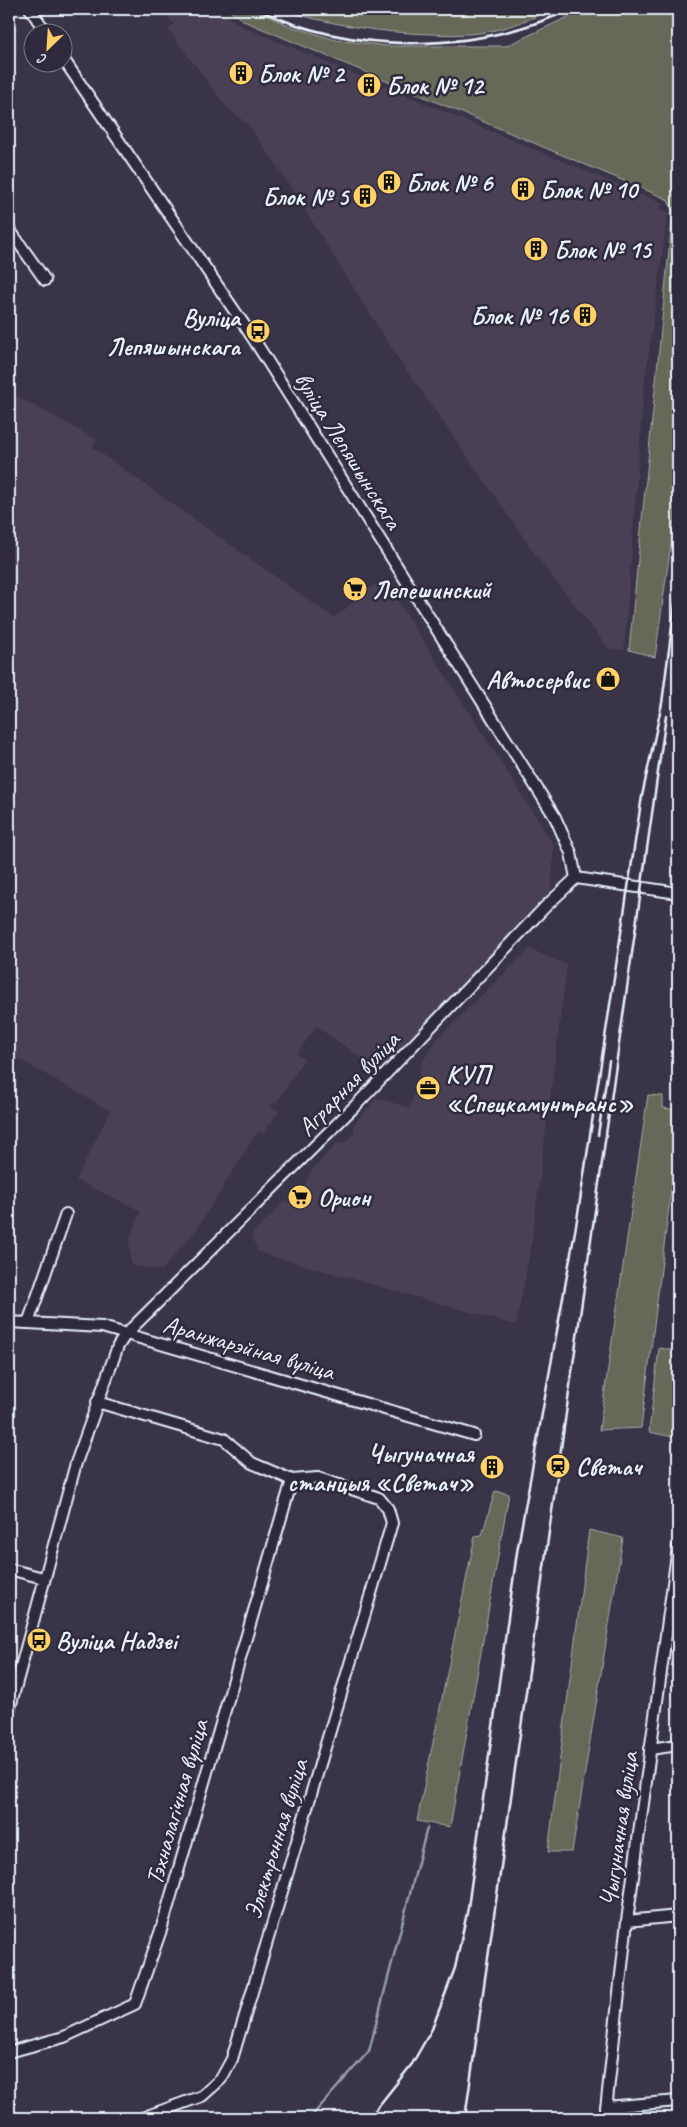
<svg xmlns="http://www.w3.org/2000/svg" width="687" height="2127" viewBox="0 0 687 2127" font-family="Caveat,sans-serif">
<rect width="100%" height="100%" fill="#3a3449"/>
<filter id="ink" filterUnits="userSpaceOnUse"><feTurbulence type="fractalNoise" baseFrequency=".02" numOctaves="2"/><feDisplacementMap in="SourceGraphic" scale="10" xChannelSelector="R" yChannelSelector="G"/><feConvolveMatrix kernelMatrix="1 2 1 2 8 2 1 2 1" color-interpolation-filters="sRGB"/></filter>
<g filter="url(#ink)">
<!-- built -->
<g fill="#484057">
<polygon points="161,9 216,9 243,27 662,203 660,210 668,212 644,387 624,650 608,648 538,558 396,355 277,166 249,126 225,105 168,29 174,24"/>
<polygon points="9,392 97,440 92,447 334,618 383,578 554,845 551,891 387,1065 371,1064 365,1061 316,1026 297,1054 304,1059 276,1104 273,1103 271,1106 279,1111 263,1134 258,1131 196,1230 162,1270 131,1265 129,1240 141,1211 76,1180 110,1111 17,1058 9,1063"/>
<polygon points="528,948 567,965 531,1246 516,1325 258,1252 251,1235 284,1202 293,1201 301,1204 306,1192 299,1189 304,1188 309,1174 337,1143 344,1144 355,1132 353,1125 377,1098 410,1108 422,1062 438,1038 522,956 524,957"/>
<polygon points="678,1143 678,1320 674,1215"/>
</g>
<!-- green -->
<g fill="#666758" stroke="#a7aca8">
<polygon points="227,9 252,9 290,26 336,40 388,46 506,46 585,9 678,9 678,493 655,657 629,650 673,210 667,199 246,22"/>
<path d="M278 9H554C531 19 509 28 485 32 468 35 449 35 432 34 379 33 329 24 278 9Z"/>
<polygon points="648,1095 663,1096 663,1108 678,1110 678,1135 641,1428 599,1430"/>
<polygon points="659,1348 678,1351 678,1438 649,1432"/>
<polygon points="495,1491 509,1494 450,1827 417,1821 475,1536 482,1535"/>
<polygon points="589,1530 623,1538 572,1852 548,1852"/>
</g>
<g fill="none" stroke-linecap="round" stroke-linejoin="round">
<!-- stream -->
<polyline stroke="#949daf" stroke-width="2.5" points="310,2118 369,2051 427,1828"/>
<defs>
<g id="minor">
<polyline points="30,9 46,32"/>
<polyline points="62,57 251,335 555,817 571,853 576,878"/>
<polyline points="9,229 45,280"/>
<polyline points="576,878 678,893"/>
<polyline points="9,1322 102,1327 474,1435"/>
<polyline points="28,1323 66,1214"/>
<polyline points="97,1402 224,1439 252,1463 292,1480 318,1478 379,1498 388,1509 392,1523 232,2059 221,2079 202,2096 142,2118"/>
<polyline points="9,1569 43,1578"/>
<polyline points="9,1711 76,1463 118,1346 126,1334 358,1103 546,906 576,878"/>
<polyline points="650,1749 678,1745"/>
<polyline points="627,1921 678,1916"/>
<polyline points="9,2052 64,2037 135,2004 161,1930 292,1480"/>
<polyline points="606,2107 678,2101"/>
<polyline points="605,2118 627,1921 678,1547"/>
</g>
</defs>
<!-- minor casing -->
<use href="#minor" stroke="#e8f1f8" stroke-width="14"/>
<!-- minor -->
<use href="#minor" stroke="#2f2a3d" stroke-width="10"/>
<!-- rail -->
<g stroke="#e8f1f8" stroke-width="2.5">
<path d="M257 9C353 55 475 54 571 9"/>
<polyline points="598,1135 609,1061"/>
<polyline points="369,2118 412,2064 432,2029 455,1968 468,1908 517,1552 577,1220 642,796 662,703 678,581"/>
<polyline points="465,2118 666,716"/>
</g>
</g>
</g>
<!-- icons -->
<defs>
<symbol id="building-disc" viewBox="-11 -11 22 22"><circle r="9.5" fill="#ffd166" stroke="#2f2a3d"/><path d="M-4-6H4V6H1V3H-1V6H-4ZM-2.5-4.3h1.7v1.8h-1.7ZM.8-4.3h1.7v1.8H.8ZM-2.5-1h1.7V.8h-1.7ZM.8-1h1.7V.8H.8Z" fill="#111"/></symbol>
<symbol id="bus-disc" viewBox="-11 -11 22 22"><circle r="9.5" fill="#ffd166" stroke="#2f2a3d"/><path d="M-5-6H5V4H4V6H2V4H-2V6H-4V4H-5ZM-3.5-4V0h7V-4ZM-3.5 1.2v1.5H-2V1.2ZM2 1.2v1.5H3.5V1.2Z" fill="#111"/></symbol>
<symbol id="supermarket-disc" viewBox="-11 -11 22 22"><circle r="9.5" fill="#ffd166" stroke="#2f2a3d"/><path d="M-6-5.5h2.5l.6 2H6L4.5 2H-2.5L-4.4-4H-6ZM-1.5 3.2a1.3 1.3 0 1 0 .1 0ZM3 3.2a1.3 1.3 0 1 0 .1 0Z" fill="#111"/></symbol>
<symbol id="shop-disc" viewBox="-11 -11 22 22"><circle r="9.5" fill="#ffd166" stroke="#2f2a3d"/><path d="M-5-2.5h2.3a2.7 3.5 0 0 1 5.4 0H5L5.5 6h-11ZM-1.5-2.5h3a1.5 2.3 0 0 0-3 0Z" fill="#111"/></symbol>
<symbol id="office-disc" viewBox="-11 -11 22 22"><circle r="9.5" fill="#ffd166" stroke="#2f2a3d"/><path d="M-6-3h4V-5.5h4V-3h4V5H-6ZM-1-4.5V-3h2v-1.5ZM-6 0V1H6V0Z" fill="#111"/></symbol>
<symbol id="station-disc" viewBox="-11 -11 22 22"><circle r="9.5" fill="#ffd166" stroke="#2f2a3d"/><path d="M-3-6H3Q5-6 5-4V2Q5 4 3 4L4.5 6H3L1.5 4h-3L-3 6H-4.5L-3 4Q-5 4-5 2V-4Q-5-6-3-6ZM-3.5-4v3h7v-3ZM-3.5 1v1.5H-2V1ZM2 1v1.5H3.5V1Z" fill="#111"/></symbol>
</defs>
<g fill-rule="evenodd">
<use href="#building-disc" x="227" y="59" width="28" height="28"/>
<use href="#building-disc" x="355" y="71" width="28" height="28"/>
<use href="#building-disc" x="375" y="168" width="28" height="28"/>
<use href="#building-disc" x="509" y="175" width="28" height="28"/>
<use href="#building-disc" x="351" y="182" width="28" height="28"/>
<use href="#building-disc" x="522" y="235" width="28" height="28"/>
<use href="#building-disc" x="571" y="301" width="28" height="28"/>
<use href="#bus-disc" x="244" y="317" width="28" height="28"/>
<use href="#supermarket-disc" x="341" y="575" width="28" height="28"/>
<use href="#shop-disc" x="594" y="665" width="28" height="28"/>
<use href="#office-disc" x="414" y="1074" width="28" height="28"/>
<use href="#supermarket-disc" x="286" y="1183" width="28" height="28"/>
<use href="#station-disc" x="544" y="1452" width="28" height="28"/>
<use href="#building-disc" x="478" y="1453" width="28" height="28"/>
<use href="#bus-disc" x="25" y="1626" width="28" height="28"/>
</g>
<g text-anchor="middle" stroke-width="5" stroke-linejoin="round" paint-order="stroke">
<!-- poi labels -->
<g font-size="25" font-weight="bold" fill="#e8f1f8" stroke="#2f2a3d" text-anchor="start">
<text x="258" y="82">Блок № 2</text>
<text x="386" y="94">Блок № 12</text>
<text x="406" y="191">Блок № 6</text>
<text x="540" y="198">Блок № 10</text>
<text x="348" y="205" text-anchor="end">Блок № 5</text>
<text x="554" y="258">Блок № 15</text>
<text x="568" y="324" text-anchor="end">Блок № 16</text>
<text x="240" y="326" text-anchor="end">Вуліца<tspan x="240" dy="29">Лепяшынскага</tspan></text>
<text x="372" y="598">Лепешинский</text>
<text x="590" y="688" text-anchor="end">Автосервис</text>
<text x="446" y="1083">КУП<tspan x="446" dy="29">«Спецкамунтранс»</tspan></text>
<text x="318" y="1206">Орион</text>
<text x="474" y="1462" text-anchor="end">Чыгуначная<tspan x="474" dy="29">станцыя «Светач»</tspan></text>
<text x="576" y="1475">Светач</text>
<text x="56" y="1649">Вуліца Надзеі</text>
</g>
<!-- street labels -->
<g font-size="25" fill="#e8f1f8" stroke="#2f2a3d">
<text transform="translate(349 450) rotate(58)" y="9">вуліца Лепяшынскага</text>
<text transform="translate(348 1083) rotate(-46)" y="9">Аграрная вуліца</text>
<text transform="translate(249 1347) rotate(16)" y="9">Аранжарэйная вуліца</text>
<text transform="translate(176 1802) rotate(-74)" y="9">Тэхналагічная вуліца</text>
<text transform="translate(618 1829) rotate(-82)" y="9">Чыгуначная вуліца</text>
<text transform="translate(275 1839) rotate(-73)" y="9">Электронная вуліца</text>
</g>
</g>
<!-- margin -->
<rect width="687" height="2127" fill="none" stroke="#2f2a3d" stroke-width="30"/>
<rect x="15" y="15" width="657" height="2097" fill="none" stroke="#e8f1f8" stroke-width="2" filter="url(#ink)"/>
<!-- north arrow -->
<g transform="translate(48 48) rotate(205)"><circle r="24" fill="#2f2a3d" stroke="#797a88"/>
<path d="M0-4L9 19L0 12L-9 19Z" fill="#ffd166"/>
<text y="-8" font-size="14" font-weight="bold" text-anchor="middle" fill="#e8f1f8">С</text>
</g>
</svg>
